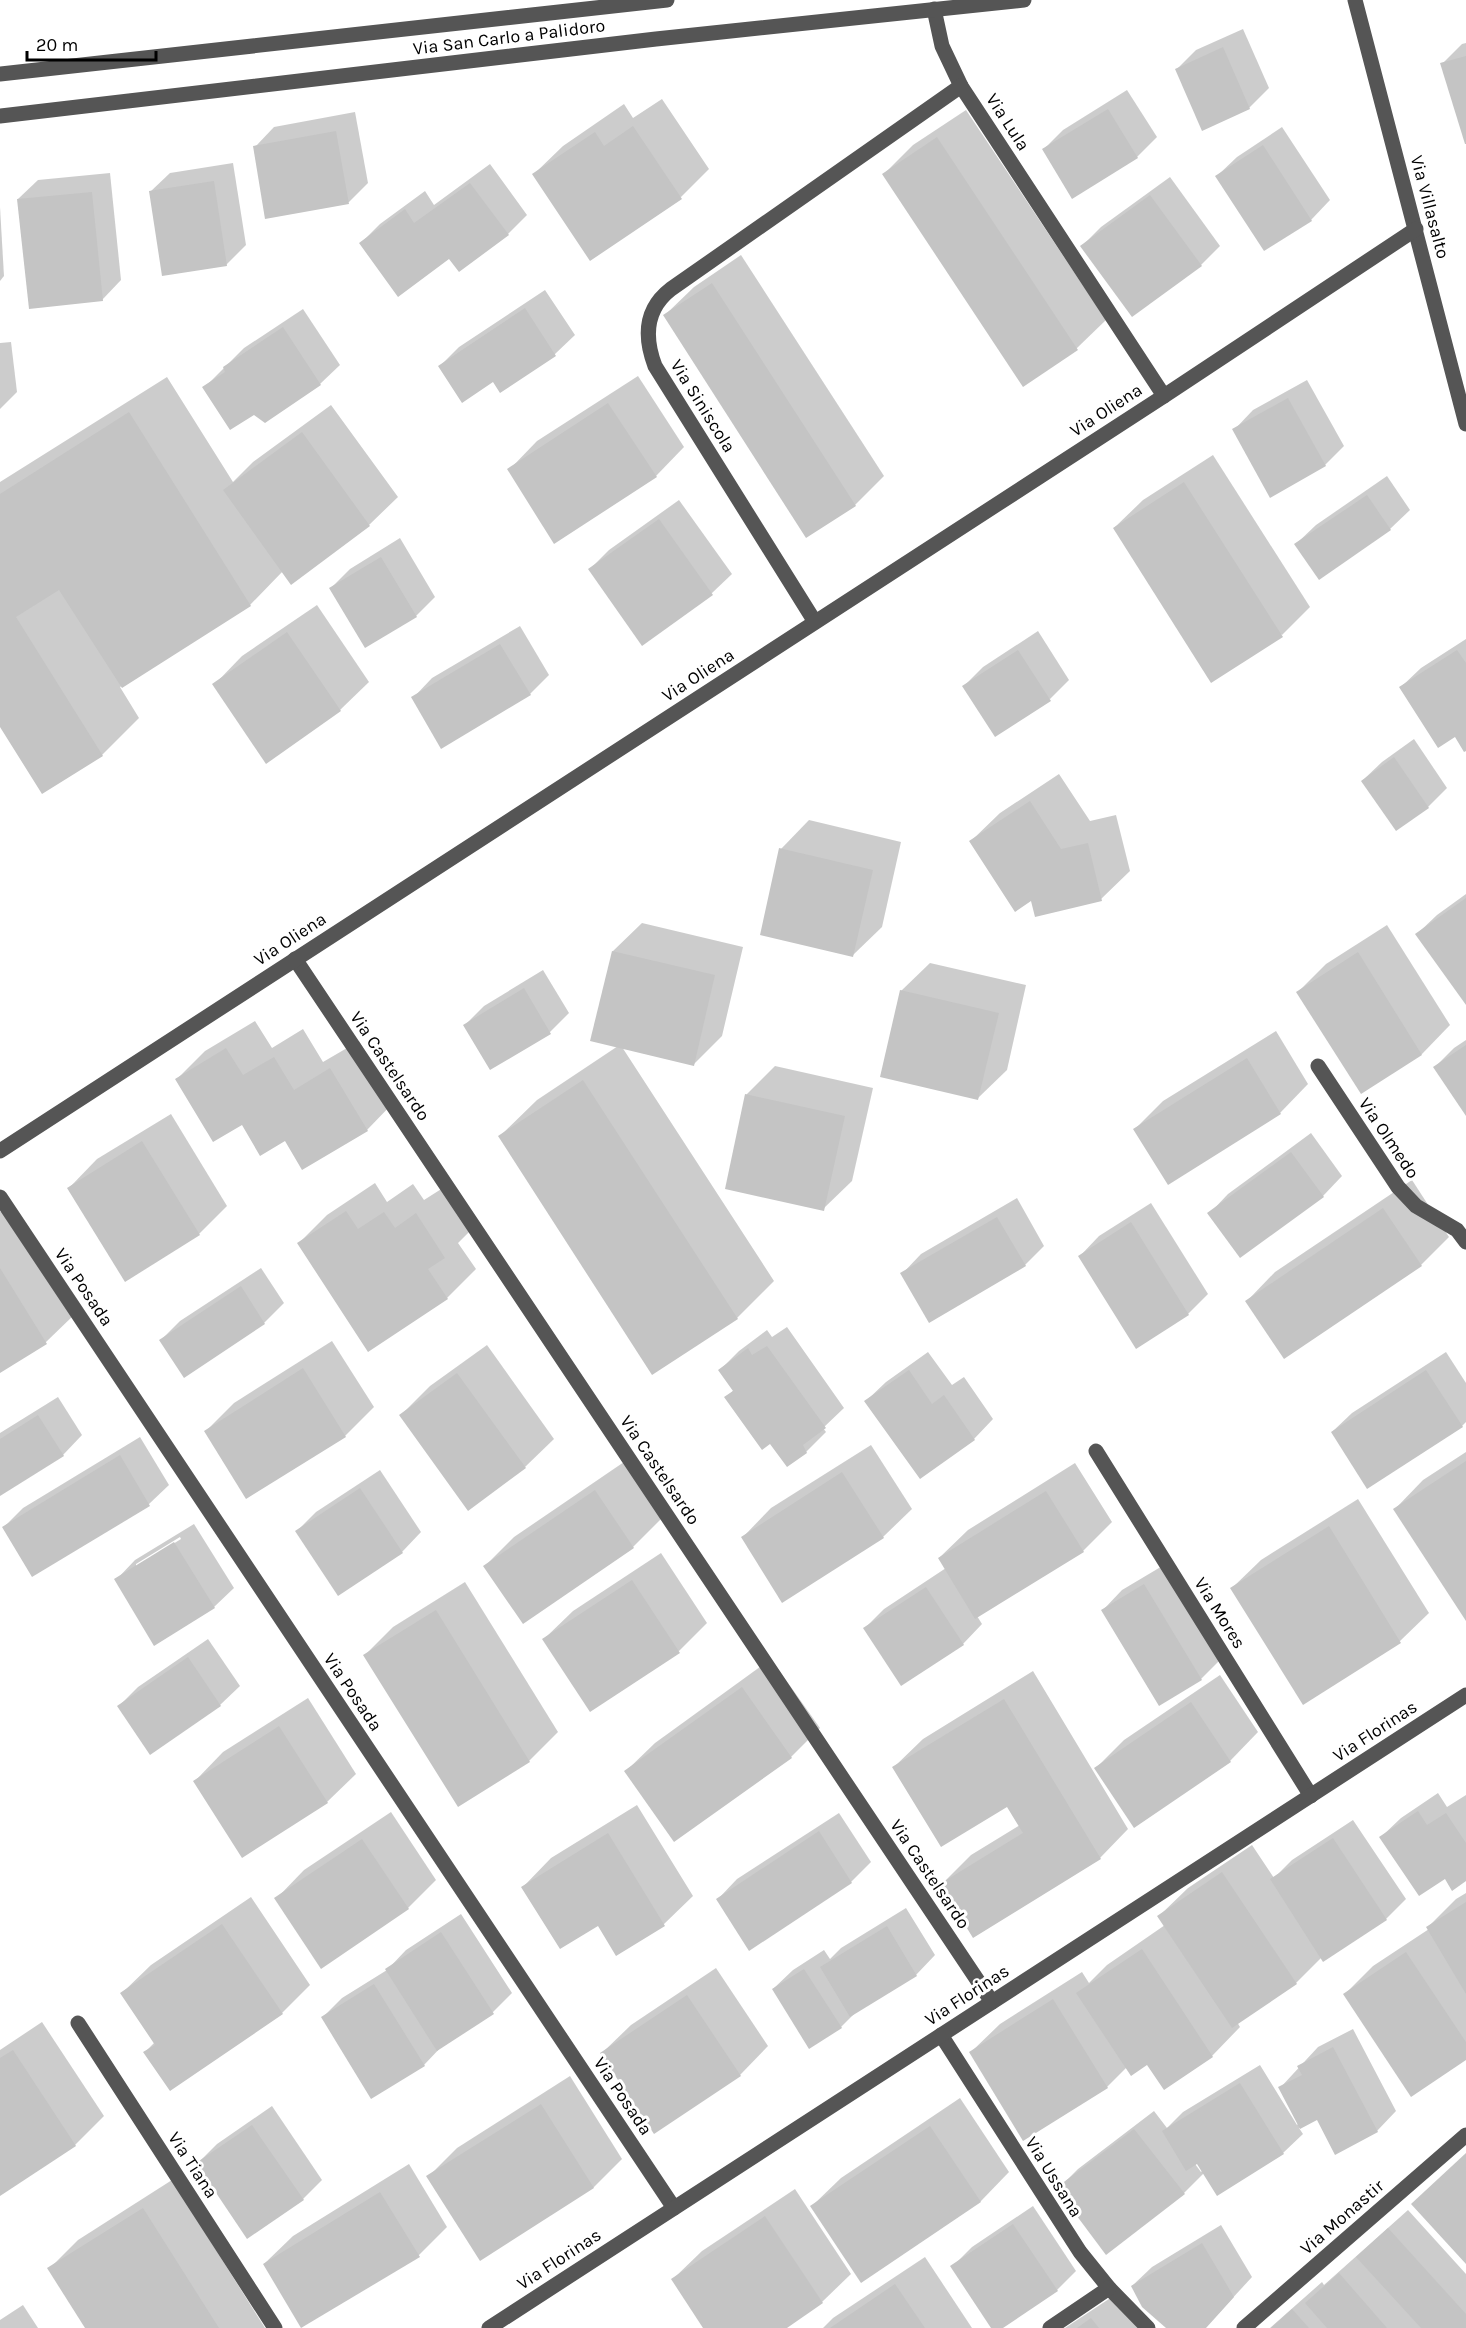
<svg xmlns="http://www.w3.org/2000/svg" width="1466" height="2328" viewBox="0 0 1466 2328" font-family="Karla,sans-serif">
<rect width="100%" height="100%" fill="#fff"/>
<!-- shadow -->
<g fill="#0003" fill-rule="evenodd">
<polygon points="1243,29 1269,88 1249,108 1203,129 1177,69 1196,50"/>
<polygon points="1466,43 1466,140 1442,64 1462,44"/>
<polygon points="1127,90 1157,137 1137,157 1073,197 1044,149 1063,130"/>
<polygon points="662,99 709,169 681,197 534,174 563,146 624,104 633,118"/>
<polygon points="966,110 1106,320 1077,348 1023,385 884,174 913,145"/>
<polygon points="355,112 368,183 349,202 267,217 255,147 274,127"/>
<polygon points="1282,127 1330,200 1311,220 1217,176 1237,157"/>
<polygon points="233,163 246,245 226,265 150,192 170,173"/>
<polygon points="490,164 527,215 508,234 449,257 361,243 380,224 425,191 434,205"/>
<polygon points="110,173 121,280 102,300 18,199 38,180"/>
<polygon points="1170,177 1220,246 1201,265 1082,246 1101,227"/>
<polygon points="0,207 4,276 0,281"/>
<polygon points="741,255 884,476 855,505 807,536 665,315 694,287"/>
<polygon points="545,290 575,335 555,354 500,391 493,380 440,366 459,347"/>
<polygon points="303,309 340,365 320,384 254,413 204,388 244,348"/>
<polygon points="11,342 17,392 0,409 0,343"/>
<polygon points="638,376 684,447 656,476 509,470 537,441"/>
<polygon points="167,377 233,482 253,462 331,405 398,497 369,525 283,571 250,605 120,687 139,718 102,755 43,792 0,724 0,482"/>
<polygon points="1307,380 1344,446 1325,465 1234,430 1253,410"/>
<polygon points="1213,455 1310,607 1282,635 1114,528 1143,500"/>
<polygon points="1387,476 1410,510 1390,529 1319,578 1296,544 1316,525"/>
<polygon points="679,500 732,574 712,593 643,644 590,569 609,550"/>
<polygon points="400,538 435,597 416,616 331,588 350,569"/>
<polygon points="317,605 369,682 340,710 214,685 242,656"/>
<polygon points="520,626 549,675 530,694 413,698 432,678"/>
<polygon points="1038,631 1069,680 1050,699 964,686 983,667"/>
<polygon points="1466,639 1466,749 1456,734 1401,687 1421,668"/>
<polygon points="1414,739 1447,788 1428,807 1362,781 1382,762"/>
<polygon points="1059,774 1090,821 1116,815 1130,871 1101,899 1032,898 971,841 1000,813"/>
<polygon points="809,820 901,842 882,927 853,955 781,849"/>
<polygon points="1466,894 1466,1002 1417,934 1437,915"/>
<polygon points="642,923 743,947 722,1036 693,1065 622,1047 774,1281 737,1318 653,1372 500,1136 537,1100 618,1046 613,951"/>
<polygon points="1387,925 1450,1025 1422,1054 1361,1092 1298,992 1326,964"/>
<polygon points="930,963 1026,985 1007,1070 978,1098 901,991"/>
<polygon points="543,970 569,1013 550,1032 465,1025 484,1006"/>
<polygon points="255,1021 272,1048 303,1029 323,1062 359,1041 395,1101 367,1130 286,1139 177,1079 205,1051"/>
<polygon points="1276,1031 1308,1084 1280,1113 1135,1129 1163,1101"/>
<polygon points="1466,1040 1466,1113 1435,1067 1454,1048"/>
<polygon points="775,1066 873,1088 852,1181 823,1209 746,1095"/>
<polygon points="171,1114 227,1206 199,1234 69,1188 97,1159"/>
<polygon points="1311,1133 1342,1176 1323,1196 1240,1256 1209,1214 1228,1194"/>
<polygon points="1412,1180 1449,1237 1421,1265 1247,1301 1275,1272"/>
<polygon points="375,1183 387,1202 413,1184 424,1200 446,1186 473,1228 458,1243 476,1269 447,1298 299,1243 327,1215"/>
<polygon points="1017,1198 1044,1246 1025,1265 902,1274 921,1254"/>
<polygon points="1151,1203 1208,1294 1188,1314 1136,1347 1080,1256 1099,1236"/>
<polygon points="8,1207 75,1314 46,1342 0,1371 0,1212"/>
<polygon points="261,1268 284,1303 264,1323 185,1376 161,1340 180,1321"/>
<polygon points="787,1327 844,1408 823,1428 826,1432 806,1452 787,1465 771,1442 726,1397 734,1390 720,1370 739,1351 767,1330 772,1337"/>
<polygon points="332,1341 374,1407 345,1436 206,1431 234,1403"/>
<polygon points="487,1345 554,1439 525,1467 401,1415 430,1386"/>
<polygon points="928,1352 952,1385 964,1377 993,1419 974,1439 866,1401 886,1382"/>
<polygon points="1446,1352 1466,1383 1466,1422 1462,1426 1332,1432 1352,1413"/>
<polygon points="58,1397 82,1435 63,1455 0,1494 0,1433"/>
<polygon points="140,1437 169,1485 149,1504 33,1575 4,1527 23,1508"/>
<polygon points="871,1445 912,1509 883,1537 743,1537 771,1508"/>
<polygon points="1466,1452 1466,1618 1395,1509 1423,1480"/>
<polygon points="624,1462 662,1518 633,1547 523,1621 485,1566 514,1537"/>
<polygon points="1075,1463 1112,1522 1083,1551 977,1616 982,1624 963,1644 865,1628 884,1609 946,1568 939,1558 968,1530"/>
<polygon points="380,1470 421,1532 402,1552 297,1531 316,1512"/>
<polygon points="1358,1499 1429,1613 1400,1641 1303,1703 1232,1588 1261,1560"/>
<path d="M194 1524 234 1588 214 1607 155 1643 116 1580 135 1560ZM180 1537 181 1539 136 1567V1564Z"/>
<polygon points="661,1553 707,1623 679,1651 544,1639 573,1611"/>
<polygon points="1164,1565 1221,1659 1201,1679 1103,1610 1122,1590"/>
<polygon points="465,1582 558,1732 529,1761 458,1805 365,1655 393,1627"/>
<polygon points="208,1639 240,1686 220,1705 151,1753 119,1706 138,1687"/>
<polygon points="771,1659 820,1728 791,1757 626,1771 655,1743"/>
<polygon points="1033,1671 1128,1829 1100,1858 942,1884 971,1855 1020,1825 1008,1805 894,1767 923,1739"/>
<polygon points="1220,1675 1258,1732 1230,1761 1096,1768 1124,1740"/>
<polygon points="308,1698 356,1774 327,1802 195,1781 223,1752"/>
<polygon points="1438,1793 1447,1807 1466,1795 1466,1879 1445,1877 1381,1837 1401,1818"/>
<polygon points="637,1805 693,1896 664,1924 617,1954 598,1924 523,1887 551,1858"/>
<polygon points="391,1812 436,1880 408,1908 276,1899 304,1870"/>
<polygon points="839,1813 871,1862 851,1882 750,1948 718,1899 737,1879"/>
<polygon points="1353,1820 1406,1899 1386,1919 1324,1960 1322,1957 1296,1983 1237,2022 1240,2027 1212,2056 1127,2067 1107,2087 971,2052 1000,2024 1082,1972 1089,1983 1107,1965 1165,1925 1159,1916 1188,1888 1252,1845 1274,1878 1292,1860"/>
<polygon points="1466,1893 1466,2058 1345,1994 1373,1966 1429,1929 1428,1927 1456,1899"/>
<polygon points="251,1897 310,1985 282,2013 145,2052 155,2042 122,1993 151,1965"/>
<polygon points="906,1908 935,1955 916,1975 857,2011 841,2027 773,1989 793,1970 824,1950 830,1959 841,1948"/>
<polygon points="461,1914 512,1993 493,2012 443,2045 424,2065 323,2017 342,1998 387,1970 406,1950"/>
<polygon points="716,1968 768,2046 740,2075 602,2053 631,2025"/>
<polygon points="42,2022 104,2116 75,2145 0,2195 0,2050"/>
<path d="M1353 2029 1396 2111 1377 2131 1318 2118 1299 2128 1303 2134 1283 2153 1204 2173 1184 2193 1058 2189 1078 2169 1154 2111 1167 2128 1183 2112 1260 2065 1297 2125 1299 2123 1280 2088 1318 2047ZM1198 2162 1203 2170 1201 2172 1195 2164Z"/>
<polygon points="570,2076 622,2159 594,2187 480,2259 428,2177 457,2148"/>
<polygon points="960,2098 1009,2172 981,2201 861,2281 812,2206 841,2178"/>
<polygon points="272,2106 322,2180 303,2199 198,2163 217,2144"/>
<polygon points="409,2164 447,2227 419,2255 264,2264 293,2236"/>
<polygon points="172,2180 265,2328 87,2328 49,2269 78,2240"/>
<polygon points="795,2189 851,2274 822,2302 784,2328 705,2328 673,2279 702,2251"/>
<polygon points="1033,2206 1076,2271 1057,2290 1001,2328 993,2328 952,2267 972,2247"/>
<polygon points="1408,2210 1466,2274 1466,2328 1270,2328 1322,2282 1324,2285"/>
<polygon points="1221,2225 1252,2277 1205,2328 1168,2328 1132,2286 1152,2267"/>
<polygon points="925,2257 972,2328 823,2328 833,2318"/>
<polygon points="1121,2291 1150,2328 1065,2328"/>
<polygon points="23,2305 38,2328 0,2328 0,2320"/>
</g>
<!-- building -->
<g fill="#c4c4c4">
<polygon points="1223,47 1250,109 1202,131 1175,69"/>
<polygon points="1466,56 1466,144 1465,144 1440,63"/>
<polygon points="1108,109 1138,158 1072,199 1042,149"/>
<polygon points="633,126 682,199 590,261 532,174 595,132 604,146"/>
<polygon points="336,131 349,204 265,219 253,146"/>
<polygon points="937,137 1078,350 1023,387 882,174"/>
<polygon points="1263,145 1312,221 1264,251 1215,176"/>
<polygon points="214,181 227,266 162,276 149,191"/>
<polygon points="470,183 509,235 459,272 449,259 398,297 359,243 405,209 414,223"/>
<polygon points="92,192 103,301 29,309 17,199"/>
<polygon points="1150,195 1202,266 1132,317 1080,246"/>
<polygon points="712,283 856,506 806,538 663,315"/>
<polygon points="525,308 556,356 500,393 493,382 462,403 438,366"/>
<polygon points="283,327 321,385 265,423 254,415 230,430 202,387 225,372 223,367"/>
<polygon points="1288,398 1326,466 1270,498 1232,429"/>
<polygon points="608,403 657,477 554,544 507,469"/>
<polygon points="129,412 251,606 122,688 59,590 16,617 103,756 42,794 0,727 0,494"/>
<polygon points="302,432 370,526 291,585 223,490"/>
<polygon points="1184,482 1283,637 1211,683 1113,528"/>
<polygon points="1367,495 1391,530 1319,580 1294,544"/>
<polygon points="659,519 713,595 642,646 588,569"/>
<polygon points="381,557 417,617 365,648 329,588"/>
<polygon points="287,632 341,711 266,764 212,684"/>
<polygon points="500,644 531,695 441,749 411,697"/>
<polygon points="1018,650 1051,701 995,737 962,686"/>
<polygon points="1457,650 1466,663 1466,751 1464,752 1455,737 1438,748 1399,687"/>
<polygon points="1394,757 1429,808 1396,831 1361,781"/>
<polygon points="1030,801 1061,849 1088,843 1102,901 1035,917 1031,901 1015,912 969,841"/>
<polygon points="779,848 873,870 853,957 760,935"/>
<polygon points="1466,898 1466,1005 1415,934"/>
<polygon points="612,951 715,975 694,1066 590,1041"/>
<polygon points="1358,952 1422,1055 1361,1094 1296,992"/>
<polygon points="524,988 551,1034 490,1070 463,1025"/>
<polygon points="900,990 999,1013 978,1100 880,1077"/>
<polygon points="1466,1045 1466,1116 1433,1067"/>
<polygon points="226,1048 243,1075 274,1057 294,1090 330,1068 368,1131 302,1170 285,1141 260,1156 242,1125 213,1142 175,1079"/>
<polygon points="1247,1058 1281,1114 1168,1185 1133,1129"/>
<polygon points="583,1080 738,1319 652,1375 498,1136"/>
<polygon points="745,1094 845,1116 824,1211 725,1189"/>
<polygon points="142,1141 200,1235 125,1282 67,1188"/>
<polygon points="1291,1152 1324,1197 1240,1258 1207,1213"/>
<polygon points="1383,1208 1422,1266 1284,1359 1245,1301"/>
<polygon points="346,1211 358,1229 384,1212 395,1228 416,1213 445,1258 428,1269 448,1299 368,1352 297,1243"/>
<polygon points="997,1217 1026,1266 929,1323 900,1273"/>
<polygon points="1131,1222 1189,1315 1136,1349 1078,1256"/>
<polygon points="0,1268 47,1344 0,1373"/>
<polygon points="241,1286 265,1324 184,1378 159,1340"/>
<polygon points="767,1346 826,1428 803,1445 807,1453 787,1467 770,1444 762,1450 724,1397 733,1391 718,1370 748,1348 752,1355"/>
<polygon points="303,1368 346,1437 246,1499 204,1431"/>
<polygon points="909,1370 932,1404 944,1395 975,1440 920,1479 864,1401"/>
<polygon points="1426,1370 1463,1427 1367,1489 1331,1432"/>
<polygon points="457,1373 526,1468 468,1511 399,1415"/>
<polygon points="38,1415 64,1456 0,1496 0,1439"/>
<polygon points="120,1455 150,1506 32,1577 2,1527"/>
<polygon points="1466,1461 1466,1621 1393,1509"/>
<polygon points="842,1472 884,1538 782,1603 741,1537"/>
<polygon points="360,1488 403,1553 338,1596 295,1531"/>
<polygon points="595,1490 634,1548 523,1624 483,1566"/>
<polygon points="1046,1491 1084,1552 975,1619 938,1558"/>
<polygon points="1329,1526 1401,1643 1303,1705 1230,1588"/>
<polygon points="174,1542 215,1608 154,1646 114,1579"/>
<polygon points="632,1580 680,1653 590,1712 542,1639"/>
<polygon points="1144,1584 1202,1680 1159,1706 1101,1610"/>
<polygon points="926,1587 964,1645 901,1686 863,1628"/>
<polygon points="436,1610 530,1762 458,1807 363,1655"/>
<polygon points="188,1657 221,1706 150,1755 117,1706"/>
<polygon points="742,1687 792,1758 674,1842 624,1771"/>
<polygon points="1004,1699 1101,1859 973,1938 940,1884 1023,1833 1007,1807 941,1847 892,1767"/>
<polygon points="1191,1702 1231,1762 1134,1828 1094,1768"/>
<polygon points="279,1726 328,1803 242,1858 193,1781"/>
<polygon points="1418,1811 1427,1825 1446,1813 1466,1843 1466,1881 1452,1891 1445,1879 1419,1896 1379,1837"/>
<polygon points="819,1831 852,1883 749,1951 716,1899"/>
<polygon points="608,1833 665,1926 616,1956 598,1926 560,1949 521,1887"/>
<polygon points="1333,1838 1387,1920 1323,1962 1270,1879"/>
<polygon points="362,1839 409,1909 321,1969 274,1898"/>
<polygon points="1222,1872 1297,1984 1232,2028 1157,1916"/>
<polygon points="1466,1902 1466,1994 1426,1927"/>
<polygon points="222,1924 283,2014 170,2091 143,2052 155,2045 120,1993"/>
<polygon points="887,1926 917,1976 850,2017 820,1967"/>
<polygon points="441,1932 494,2014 437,2051 385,1969"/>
<polygon points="1142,1949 1213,2057 1164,2090 1147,2065 1131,2076 1076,1993"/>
<polygon points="1406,1952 1466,2042 1466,2060 1411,2097 1343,1994"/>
<polygon points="804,1969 842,2028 809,2049 772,1989"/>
<polygon points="374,1984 425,2066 371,2099 321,2017"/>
<polygon points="687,1995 741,2076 654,2134 600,2053"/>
<polygon points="1053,1999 1108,2088 1023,2141 969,2052"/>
<polygon points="1333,2047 1378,2132 1335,2155 1317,2120 1300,2129 1278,2087 1302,2075 1297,2066"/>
<polygon points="13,2050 76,2146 0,2196 0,2058"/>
<polygon points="1240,2083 1284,2154 1217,2196 1197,2164 1186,2171 1162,2131"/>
<polygon points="541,2104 594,2188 480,2261 426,2176"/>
<polygon points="252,2125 304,2200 247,2239 196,2163"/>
<polygon points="930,2126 981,2202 861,2283 810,2206"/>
<polygon points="1134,2129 1185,2194 1106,2255 1056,2188"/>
<polygon points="1466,2153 1466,2264 1411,2204"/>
<polygon points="380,2192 420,2257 301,2328 263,2264"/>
<polygon points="143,2208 219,2328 85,2328 47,2268"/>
<polygon points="765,2216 823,2303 787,2328 703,2328 671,2279"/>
<polygon points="1013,2224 1058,2291 1003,2328 991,2328 950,2266"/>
<polygon points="1388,2228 1466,2314 1466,2328 1421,2328 1356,2257"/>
<polygon points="1202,2243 1234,2297 1206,2328 1166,2328 1142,2307 1131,2286"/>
<polygon points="1339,2273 1387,2328 1327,2328 1305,2303"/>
<polygon points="895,2284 925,2328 830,2328"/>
<polygon points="1292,2309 1309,2328 1271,2328"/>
<polygon points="1091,2318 1099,2328 1077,2328"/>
</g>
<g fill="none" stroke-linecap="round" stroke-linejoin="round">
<!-- minor -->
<g stroke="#555" stroke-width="15">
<polyline points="1355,0 1466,424"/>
<polyline points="934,9 942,46 961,86"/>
<polyline points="0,74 667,0"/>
<polyline points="0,116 656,39 1024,0"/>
<path d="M815 622 655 366C644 337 645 309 671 289L961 86 1164 396"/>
<polyline points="295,959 992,2002"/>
<polyline points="1318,1066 1398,1187 1416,1206 1457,1230 1466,1242"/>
<polyline points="0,1151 1164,396 1416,229"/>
<polyline points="0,1197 674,2208"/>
<polyline points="1096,1451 1311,1796"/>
<polyline points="78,2023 275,2328"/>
<polyline points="941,2035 1080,2252 1109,2288 1148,2328"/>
<polyline points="489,2328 1466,1695"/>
<polyline points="1050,2328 1109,2288"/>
<polyline points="1244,2328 1466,2135"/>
</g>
</g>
<g text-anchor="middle" stroke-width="6" stroke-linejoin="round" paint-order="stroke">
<!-- street labels -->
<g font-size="18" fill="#000" stroke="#fff">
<text transform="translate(509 37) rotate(-7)" y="6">Via San Carlo a Palidoro</text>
<text transform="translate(1008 122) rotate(57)" y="6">Via Lula</text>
<text transform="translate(1430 207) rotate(75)" y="6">Via Villasalto</text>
<text transform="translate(703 406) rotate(58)" y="6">Via Siniscola</text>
<text transform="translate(1106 410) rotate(-33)" y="6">Via Oliena</text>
<text transform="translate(698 675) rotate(-33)" y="6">Via Oliena</text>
<text transform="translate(290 939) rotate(-33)" y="6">Via Oliena</text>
<text transform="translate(390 1066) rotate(56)" y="6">Via Castelsardo</text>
<text transform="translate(1389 1138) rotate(56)" y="6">Via Olmedo</text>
<text transform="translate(84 1287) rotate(56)" y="6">Via Posada</text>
<text transform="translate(660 1470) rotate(56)" y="6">Via Castelsardo</text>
<text transform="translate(1220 1613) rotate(58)" y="6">Via Mores</text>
<text transform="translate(353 1692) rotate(56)" y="6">Via Posada</text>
<text transform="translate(1375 1731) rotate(-33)" y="6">Via Florinas</text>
<text transform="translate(930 1874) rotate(56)" y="6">Via Castelsardo</text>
<text transform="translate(967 1995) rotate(-33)" y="6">Via Florinas</text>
<text transform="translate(623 2096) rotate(56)" y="6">Via Posada</text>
<text transform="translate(193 2165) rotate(57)" y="6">Via Tiana</text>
<text transform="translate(1054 2177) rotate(58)" y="6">Via Ussana</text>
<text transform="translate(1342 2217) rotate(-41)" y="6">Via Monastir</text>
<text transform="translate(559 2259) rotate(-33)" y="6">Via Florinas</text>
</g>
</g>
<!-- scale -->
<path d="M27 51v9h129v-9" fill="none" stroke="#000000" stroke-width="3"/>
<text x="36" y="51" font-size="18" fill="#000000" stroke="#ffffff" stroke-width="4.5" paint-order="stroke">20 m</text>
</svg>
